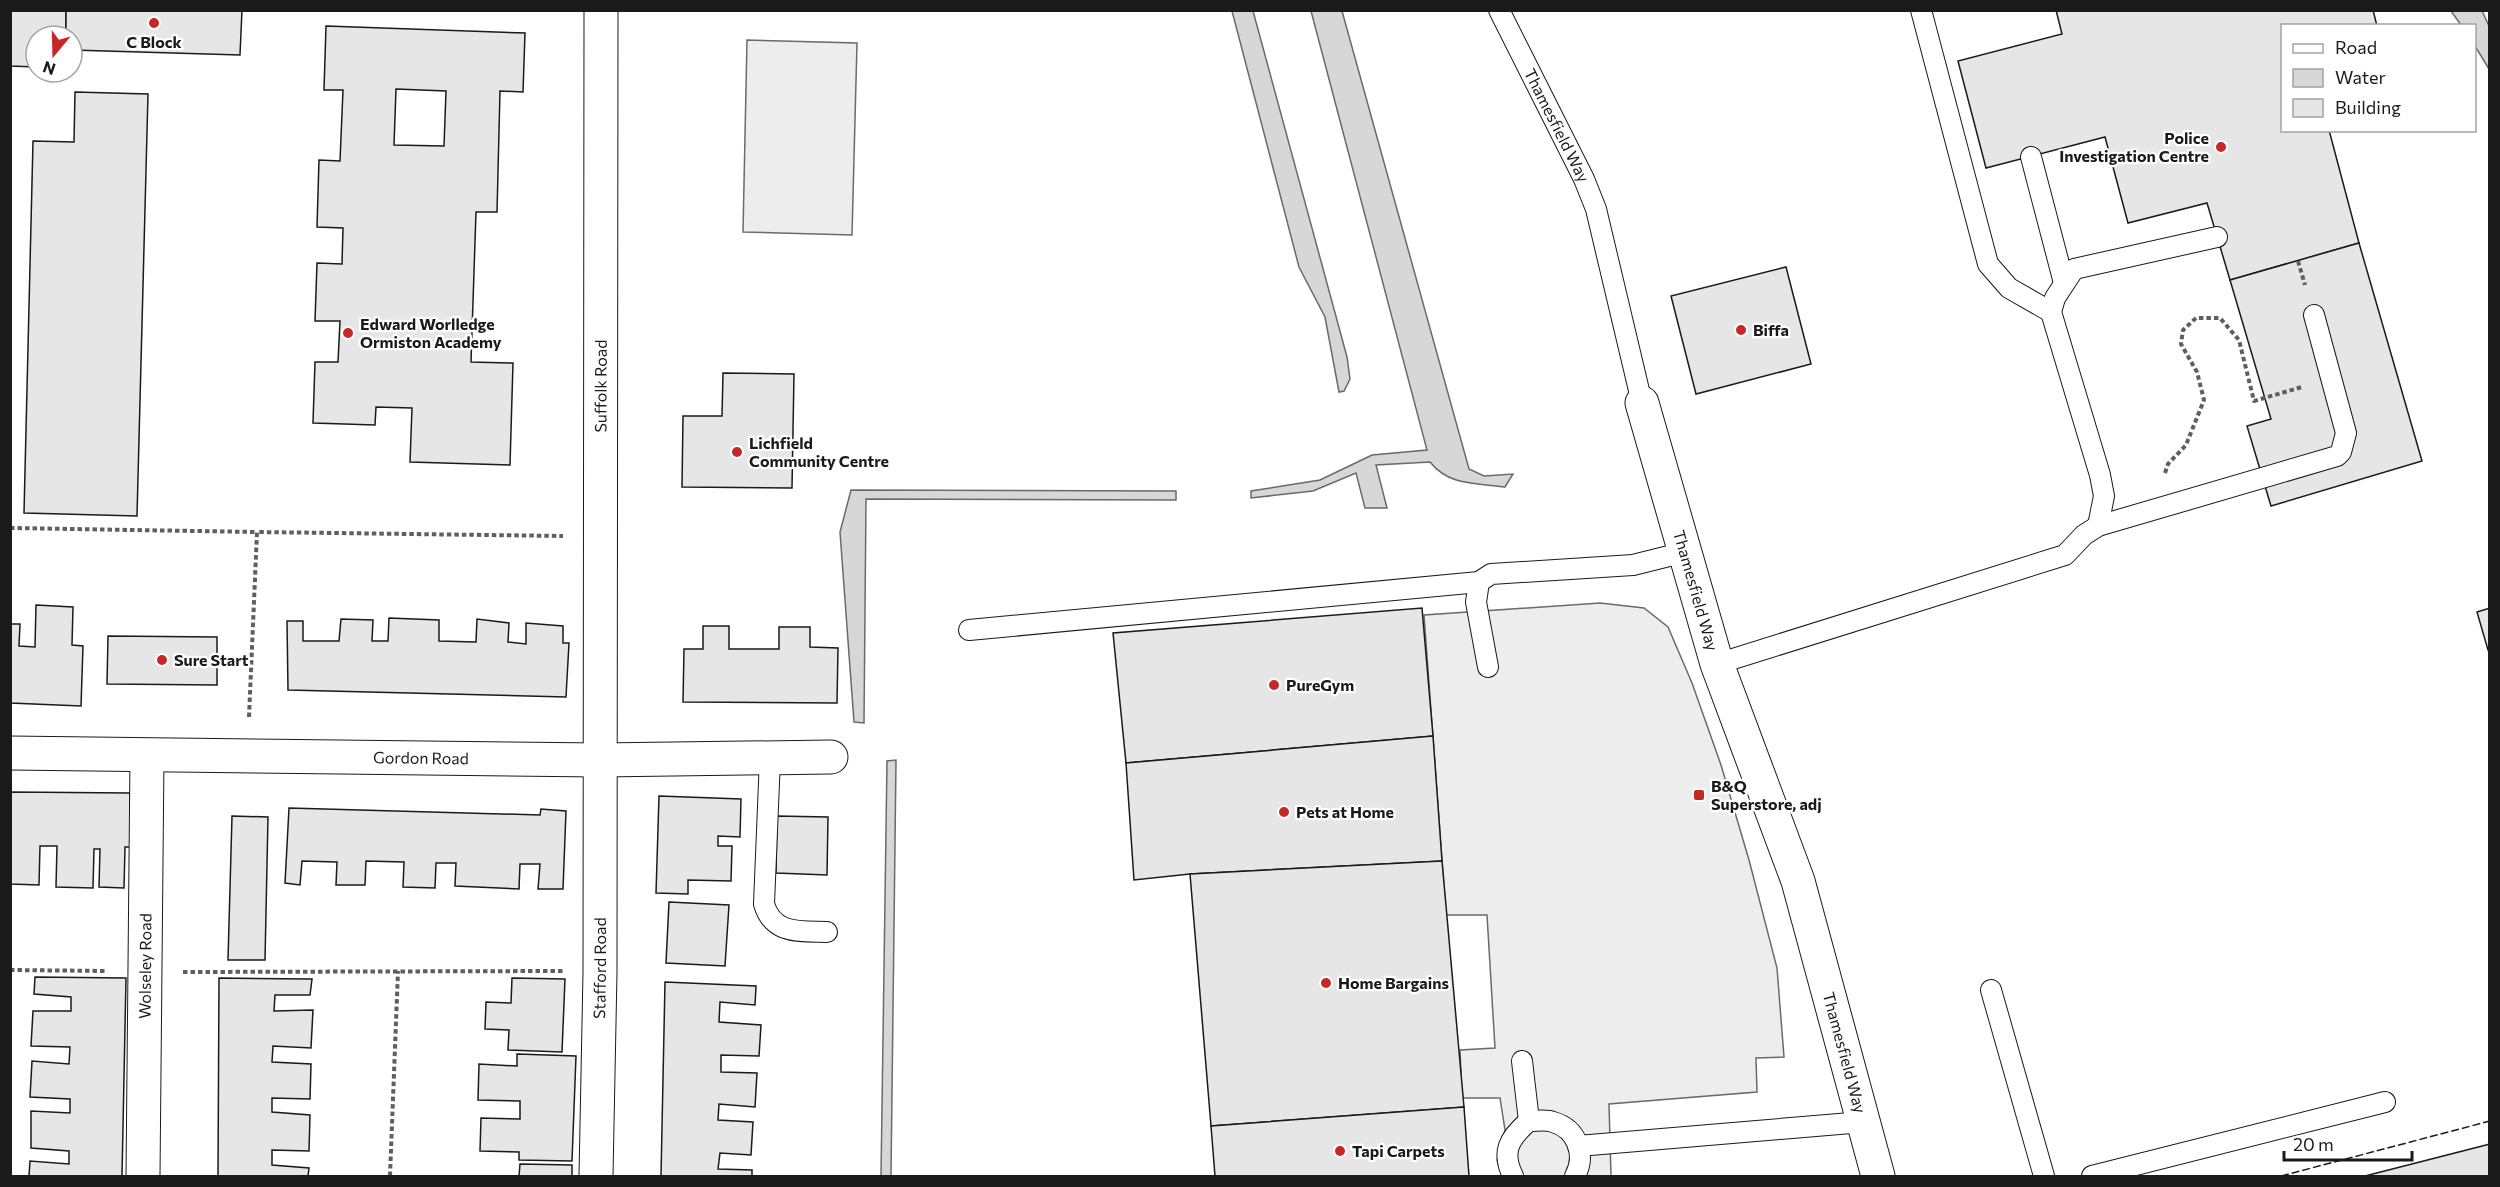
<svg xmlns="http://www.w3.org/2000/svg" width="2500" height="1187" viewBox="0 0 2500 1187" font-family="Commissioner,sans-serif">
<rect width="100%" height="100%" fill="#fff"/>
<!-- built -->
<g fill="#ededed" stroke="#6a6a6a" stroke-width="1.5">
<polygon points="747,40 857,43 852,235 743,232"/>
<polygon points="1600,603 1644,608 1668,627 1692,683 1721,765 1749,860 1777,968 1784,1057 1756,1058 1757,1092 1609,1104 1611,1176 1502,1176 1497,1160 1505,1130 1500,1098 1462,1098 1460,1050 1495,1048 1487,915 1446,915 1424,615"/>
</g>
<!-- water -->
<g fill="#d7d7d7" stroke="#6a6a6a" stroke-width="1.5">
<polygon points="1232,11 1253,11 1347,357 1350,379 1344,391 1339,392 1325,317 1299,267"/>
<path d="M1311 11H1342L1469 469 1484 476 1513 474 1505 487C1476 483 1449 486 1430 462L1376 465 1387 508H1365L1356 473 1313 491 1251 498V491L1320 480 1372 455 1427 450Z"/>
<polygon points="2451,11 2482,11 2489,26 2489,69 2475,46 2474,26 2461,25"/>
<polygon points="851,490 1176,491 1176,500 866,499 864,723 854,722 840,532"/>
<polygon points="896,760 891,1176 881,1176 887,761"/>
</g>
<!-- building -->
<g fill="#e6e6e6" stroke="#1a1a1a" stroke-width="1.5" fill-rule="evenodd">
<polygon points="10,10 66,10 66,36 36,36 36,67 10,66"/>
<polygon points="66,10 242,10 240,55 72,50 72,36 66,36"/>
<polygon points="2056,10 2373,10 2377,26 2282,26 2282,130 2329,130 2359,243 2230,280 2207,203 2128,223 2105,137 1986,168 1958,61 2062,34"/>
<path d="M326 26 525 33 523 92 500 91 497 212H476L471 362 513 363 510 465 410 462 412 408 376 407 375 425 313 423 315 362H338L340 321H315L317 263 342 264 343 228 317 227 319 160 340 161 343 90H324ZM396 89 446 91 444 146 394 145Z"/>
<polygon points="75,92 148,94 137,516 24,513 33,141 74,142"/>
<polygon points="2359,243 2422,461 2271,506 2247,426 2271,419 2230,280"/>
<polygon points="1786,267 1811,364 1696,394 1671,296"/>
<polygon points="723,373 794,374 792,488 682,487 683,416 722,416"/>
<polygon points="36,605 73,607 72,645 83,646 81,706 10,703 10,624 20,624 19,646 35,647"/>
<polygon points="1422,608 1433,736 1126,763 1113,633"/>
<polygon points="2490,608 2490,649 2488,650 2477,612"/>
<polygon points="389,618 439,620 439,641 476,642 477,619 509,623 508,642 526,644 526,623 563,626 563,643 569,643 566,697 288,690 287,621 303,621 303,641 339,641 341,619 373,620 372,641 388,641"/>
<polygon points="703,626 729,626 729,649 779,649 779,627 810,627 810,647 838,648 837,703 683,702 684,649 703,649"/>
<polygon points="108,636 217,637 217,685 107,684"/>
<polygon points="1433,736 1442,861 1190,874 1134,880 1126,763"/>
<polygon points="10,792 130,793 130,847 125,847 124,888 99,887 100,849 94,849 93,888 56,887 57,846 40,846 39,885 10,884"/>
<polygon points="659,796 741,799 740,837 718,836 718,846 732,846 731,881 688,880 688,894 656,893"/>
<polygon points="289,808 540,815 541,809 566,811 563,889 538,889 540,864 520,864 519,889 455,886 456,863 436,863 435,888 403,887 404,862 366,861 365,885 336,885 337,862 302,861 300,885 285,883"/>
<polygon points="232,816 268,817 265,960 228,960"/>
<polygon points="777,816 828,817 827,875 776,873"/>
<polygon points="1442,861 1464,1107 1211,1126 1190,874"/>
<polygon points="669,902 729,905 725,966 666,963"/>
<polygon points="35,977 126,978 122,1176 29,1176 30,1161 69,1164 69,1151 31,1148 31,1111 70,1113 70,1099 30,1097 32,1061 69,1064 70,1047 31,1046 33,1011 71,1011 71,997 34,994"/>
<polygon points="219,978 312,979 310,995 275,995 274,1011 313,1010 311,1048 273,1046 272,1062 311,1064 310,1099 272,1098 272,1112 310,1115 309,1151 272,1150 272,1165 309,1168 308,1176 218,1176"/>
<polygon points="512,978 565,979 562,1052 508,1050 509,1030 485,1029 486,1002 511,1003"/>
<polygon points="665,982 756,986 755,1005 720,1002 719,1022 761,1025 759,1056 721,1055 721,1072 757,1073 755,1107 719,1104 718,1120 753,1122 751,1155 720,1153 718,1169 752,1170 752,1176 661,1176"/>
<polygon points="517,1054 576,1056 572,1161 519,1160 519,1152 480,1151 481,1118 520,1119 520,1101 478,1100 479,1064 517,1066"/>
<polygon points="1464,1107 1469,1176 1215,1176 1211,1126"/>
<polygon points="2490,1144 2490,1176 2365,1176"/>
<polygon points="520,1164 572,1165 572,1176 519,1176"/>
</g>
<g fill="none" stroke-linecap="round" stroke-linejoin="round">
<defs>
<g id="lane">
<path id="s1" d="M1499 10 1584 179 1596 209 1642 403"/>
<polyline points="1921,10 1988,264 2009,288 2051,312"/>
<polyline points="2031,157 2064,283"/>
<polyline points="2098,526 2104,496 2100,475 2051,312 2055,298 2074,269 2217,237"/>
<polyline points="969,630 1479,582"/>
<polyline points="1717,664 2065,555 2084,535 2098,526 2337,456 2341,452 2346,433 2314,315"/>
<polyline points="1488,667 1476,602 1479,582 1491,574 1633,565 1685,552"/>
<path d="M770 758 764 904C773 935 800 931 827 932"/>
<polyline points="1991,990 2044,1176"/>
<polyline points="1522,1061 1529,1121"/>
<polyline points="1578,1146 1863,1122"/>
<path d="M1513 1176C1501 1152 1509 1138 1529 1121 1537 1121 1546 1119 1553 1122 1578 1129 1586 1156 1575 1176"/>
<polyline points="2092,1176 2385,1102"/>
</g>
<g id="street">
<path id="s2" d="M1642 403 1717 664 1798 881 1878 1176"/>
<path id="s3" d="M10 753 600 760 831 757"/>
<path id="s4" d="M143 1176 147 756"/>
</g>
<g id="secondary">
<path id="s5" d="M596 1176 600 972 601 10"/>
</g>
</defs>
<!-- lane casing -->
<use href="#lane" stroke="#1a1a1a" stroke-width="22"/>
<!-- street casing -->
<use href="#street" stroke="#1a1a1a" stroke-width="35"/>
<!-- secondary casing -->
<use href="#secondary" stroke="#1a1a1a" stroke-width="35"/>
<!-- path -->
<g stroke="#5f5f5f" stroke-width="4" stroke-dasharray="4.5 3" stroke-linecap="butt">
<polyline points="2298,261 2305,285"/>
<polyline points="2165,473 2168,464 2186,445 2204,400 2197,372 2181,344 2183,330 2196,318 2220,318 2239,340 2254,401 2302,387"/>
<polyline points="10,528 257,532"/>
<polyline points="249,717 257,532 563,536"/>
<polyline points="10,970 107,971"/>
<polyline points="183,972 563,971"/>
<polyline points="390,1176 398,971"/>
</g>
<!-- lane -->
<use href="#lane" stroke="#fff" stroke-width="20"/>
<!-- street -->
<use href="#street" stroke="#fff" stroke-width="33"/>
<!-- secondary -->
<use href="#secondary" stroke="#fff" stroke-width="33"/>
<!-- fence -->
<polyline stroke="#1a1a1a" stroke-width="1.5" stroke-dasharray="8 3" stroke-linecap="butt" points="2281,1176 2490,1121"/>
</g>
<!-- markers -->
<g fill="#c62828" stroke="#fff" stroke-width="2">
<circle cx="154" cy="23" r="6"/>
<circle cx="2221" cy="147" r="6"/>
<circle cx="1741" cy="330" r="6"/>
<circle cx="348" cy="333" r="6"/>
<circle cx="737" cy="452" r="6"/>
<circle cx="162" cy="660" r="6"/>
<circle cx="1274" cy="685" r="6"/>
<rect x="1693" y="789" width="12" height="12" rx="3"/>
<circle cx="1284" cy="812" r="6"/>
<circle cx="1326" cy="983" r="6"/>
<circle cx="1340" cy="1151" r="6"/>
</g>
<g text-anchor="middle" stroke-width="4.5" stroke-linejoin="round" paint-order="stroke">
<!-- poi labels -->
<g font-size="16" font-weight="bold" fill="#1a1a1a" stroke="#fff" text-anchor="start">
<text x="154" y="48" text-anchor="middle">C Block</text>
<text x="2209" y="144" text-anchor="end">Police<tspan x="2209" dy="18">Investigation Centre</tspan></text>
<text x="360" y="330">Edward Worlledge<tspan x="360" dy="18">Ormiston Academy</tspan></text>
<text x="1753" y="336">Biffa</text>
<text x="749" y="449">Lichfield<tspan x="749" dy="18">Community Centre</tspan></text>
<text x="174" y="666">Sure Start</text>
<text x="1286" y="691">PureGym</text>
<text x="1711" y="792">B&amp;Q<tspan x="1711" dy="18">Superstore, adj</tspan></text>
<text x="1296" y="818">Pets at Home</text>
<text x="1338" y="989">Home Bargains</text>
<text x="1352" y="1157">Tapi Carpets</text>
</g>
<!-- street labels -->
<g font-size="16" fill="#1a1a1a" stroke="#fff">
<text dy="6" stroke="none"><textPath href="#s1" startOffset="129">Thamesfield Way</textPath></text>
<text dy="6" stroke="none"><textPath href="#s5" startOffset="790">Suffolk Road</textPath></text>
<text dy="6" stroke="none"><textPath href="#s2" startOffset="195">Thamesfield Way</textPath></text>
<text dy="6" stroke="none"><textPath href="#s3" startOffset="411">Gordon Road</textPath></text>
<text dy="6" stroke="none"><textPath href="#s4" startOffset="210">Wolseley Road</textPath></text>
<text dy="6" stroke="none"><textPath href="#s5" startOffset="208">Stafford Road</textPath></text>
<text dy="6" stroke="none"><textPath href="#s2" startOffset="681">Thamesfield Way</textPath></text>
</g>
</g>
<!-- border -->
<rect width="2500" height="1187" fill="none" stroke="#1a1a1a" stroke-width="24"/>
<!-- legend -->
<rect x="2281" y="24" width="195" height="108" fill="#ffffff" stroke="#a3a3a3" stroke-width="1.5"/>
<rect x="2293" y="44" width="30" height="9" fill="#ffffff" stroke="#a3a3a3" stroke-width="1.5"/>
<text x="2335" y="54" font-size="18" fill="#1a1a1a">Road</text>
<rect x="2293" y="69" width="30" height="18" fill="#d7d7d7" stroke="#a3a3a3" stroke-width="1.5"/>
<text x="2335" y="84" font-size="18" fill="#1a1a1a">Water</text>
<rect x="2293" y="99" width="30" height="18" fill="#e6e6e6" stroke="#a3a3a3" stroke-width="1.5"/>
<text x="2335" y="114" font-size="18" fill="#1a1a1a">Building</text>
<!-- north arrow -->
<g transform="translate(54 54) rotate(199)"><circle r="28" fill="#ffffff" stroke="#a3a3a3" stroke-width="1.5"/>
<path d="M0-4.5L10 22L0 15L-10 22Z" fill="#c62828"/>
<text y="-9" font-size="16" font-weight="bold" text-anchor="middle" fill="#1a1a1a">N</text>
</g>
<!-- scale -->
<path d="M2284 1151v9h128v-9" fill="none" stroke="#1a1a1a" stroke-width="3"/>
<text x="2293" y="1151" font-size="18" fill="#1a1a1a" stroke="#ffffff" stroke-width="4.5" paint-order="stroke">20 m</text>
</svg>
